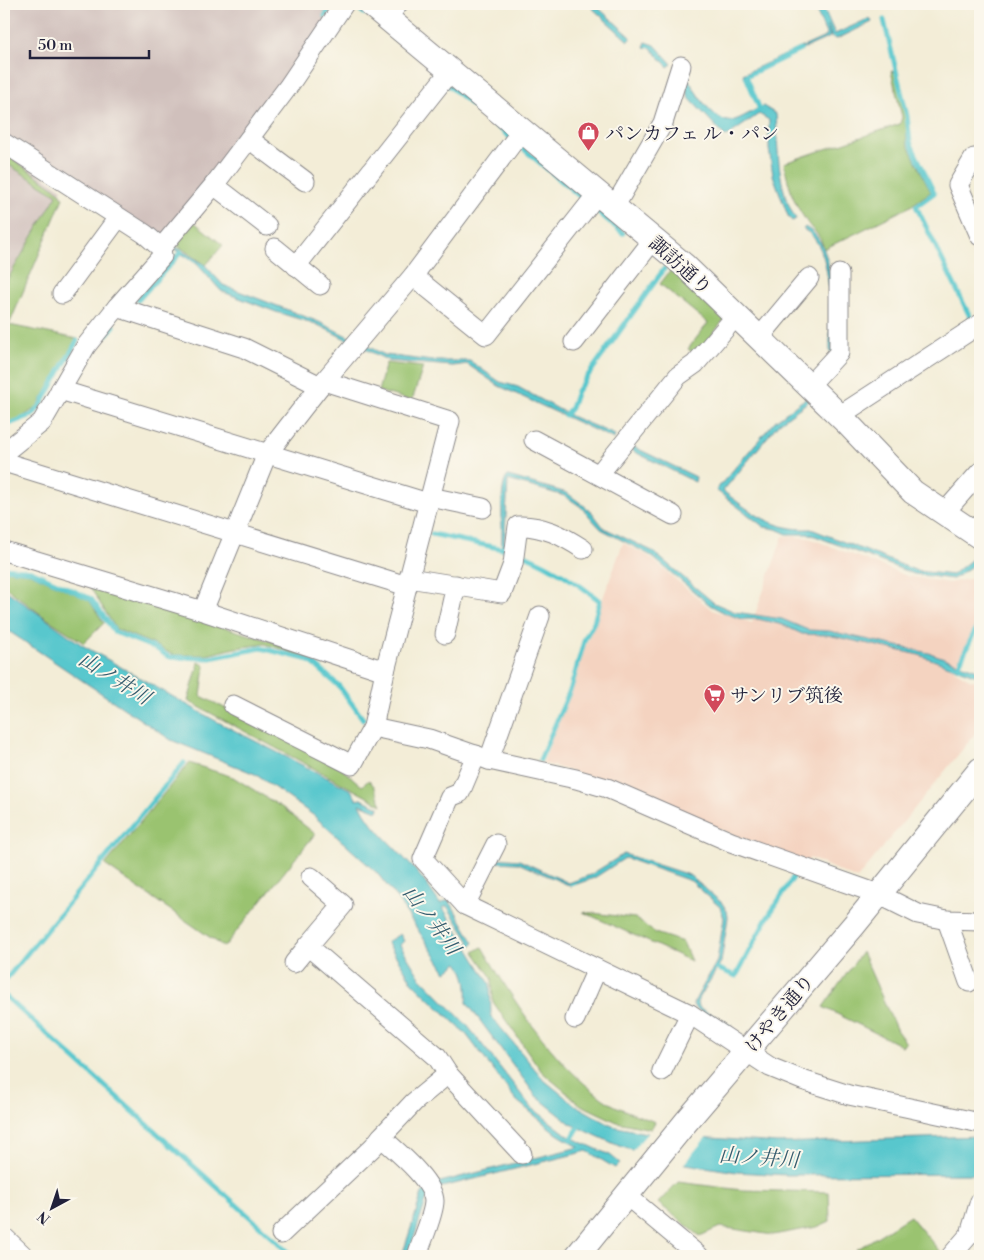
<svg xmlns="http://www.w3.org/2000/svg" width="984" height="1260" viewBox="0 0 984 1260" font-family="'Libre Bodoni','Noto Serif JP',serif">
<rect width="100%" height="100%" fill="#fbf7ec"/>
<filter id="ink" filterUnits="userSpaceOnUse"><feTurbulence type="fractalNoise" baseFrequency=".02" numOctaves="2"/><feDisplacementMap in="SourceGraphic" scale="10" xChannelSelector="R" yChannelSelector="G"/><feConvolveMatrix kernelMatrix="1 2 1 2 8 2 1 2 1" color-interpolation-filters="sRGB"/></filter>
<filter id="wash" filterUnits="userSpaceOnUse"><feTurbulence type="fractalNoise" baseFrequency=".0096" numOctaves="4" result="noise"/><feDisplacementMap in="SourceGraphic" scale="20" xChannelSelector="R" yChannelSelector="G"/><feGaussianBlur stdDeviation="1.12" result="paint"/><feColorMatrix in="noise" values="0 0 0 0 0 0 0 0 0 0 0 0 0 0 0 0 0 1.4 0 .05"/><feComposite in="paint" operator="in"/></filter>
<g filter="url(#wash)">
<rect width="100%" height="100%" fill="#f3edd7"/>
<!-- built -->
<polygon fill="#f4d3c0" points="783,536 809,538 907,576 949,583 973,578 980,570 980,616 954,670 971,680 980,681 980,728 857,879 810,858 805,864 591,777 543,763 623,543 648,556 712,610 752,623"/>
<!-- industrial -->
<g fill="#d0c0bc">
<polygon points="4,4 338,4 296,67 161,241 4,137"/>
<polygon points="4,150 62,189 4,283"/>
</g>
<!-- green -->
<g fill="#9ac36f" stroke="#5e7255">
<path d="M891 71 895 72 906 118 907 143 931 192 909 207 824 249C819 231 813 233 805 219 793 202 788 184 784 163L900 124 902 117Z"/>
<polygon points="4,153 60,192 63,198 9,325 78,339 37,407 17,421 4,426 4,285 57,195 4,162"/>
<polygon points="194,222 223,245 206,265 175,244"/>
<polygon points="673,267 727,316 696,355 688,349 708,323 660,284"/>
<polygon points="386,363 423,367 412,401 378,391"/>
<polygon points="4,570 30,573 89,600 104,623 84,643 43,616 4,586"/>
<polygon points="90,587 317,655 317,660 265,644 235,648 207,655 173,655 155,645 116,629"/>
<polygon points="199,662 205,666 201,696 337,765 362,786 369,780 374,786 382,805 188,701"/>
<polygon points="189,763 233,777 283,808 315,834 224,947 105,865"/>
<polygon points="583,912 635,918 655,933 683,942 691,961"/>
<path d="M482 947C515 1003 550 1059 602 1098 617 1109 638 1115 655 1122L651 1129 617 1122 581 1105 542 1072 493 1002 492 978 474 952Z"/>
<polygon points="862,952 897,1031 906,1043 902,1046 823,1007"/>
<polygon points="678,1182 742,1190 829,1192 830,1221 817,1227 773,1235 720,1227 700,1236 658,1203"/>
<polygon points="910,1216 942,1254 941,1256 863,1256 856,1250"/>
</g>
<!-- water -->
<g fill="#59c7cd" stroke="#3e7484" fill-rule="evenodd">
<polygon points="588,4 594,4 631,37 628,41"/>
<polygon points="813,4 822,4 835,34 870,18 872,22 837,39 831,37 828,25 830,37 747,74 749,81 747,82 743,74 827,36"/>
<polygon points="646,42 655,45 672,64 668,67 651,48 644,47"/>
<path d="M688 78C694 91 715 123 731 121 741 119 754 110 763 106L776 114C778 148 777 189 796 219L792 221 788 216 773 175 769 149V120L759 114 726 137 689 98 684 83Z"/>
<path d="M805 227C839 243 831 318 833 351L830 352C829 320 836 245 803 229Z"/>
<polygon points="172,245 204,264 223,285 319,322 385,355 432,361 470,361 500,382 518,387 573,417 615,435 614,439 499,386 467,364 453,366 389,361 316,324 276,312 221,291 197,264 171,247"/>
<path d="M806 398 809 401 779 423 723 491C751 512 773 531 811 529L917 571 952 575 980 553V560L953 579 914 574 810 534H787L776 529 764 527 716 490 775 421Z"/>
<polygon points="632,446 696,477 695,482 631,450"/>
<path d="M508 476 567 493 591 511 604 528 652 551 714 603 735 612 782 619 808 630 829 631 933 654 980 671V677L919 655 828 635 802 634 783 625 758 619H741L725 613 710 605 650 555 601 529 580 506 565 496 508 480 504 551 501 549C504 533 498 484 508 476Z"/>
<path d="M4 589 82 645 214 720 351 790 357 800 361 799 379 807 378 811 360 804C371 827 387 839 404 858 418 872 429 887 440 904L449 900 474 943 468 948 490 984 491 1016 544 1080 575 1105 612 1126 646 1133 777 1143 980 1136V1174L787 1175 737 1172 667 1161 619 1146 571 1124 536 1096 467 1003C468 989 467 974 458 963L446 972 396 897 377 873 313 815 255 774 171 740 4 628ZM447 906 470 942 466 945 443 908Z"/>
<polygon points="624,854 689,875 722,903 727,911 728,917 721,962 697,1002 698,1007 732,1026 730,1029 695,1008 693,1004 717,961 724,918 720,907 691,881 625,858 594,878 571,886 518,863 494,862 495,858 519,860 569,883 590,875"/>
<polygon points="400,934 404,941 400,945 419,976 467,1025 531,1107 570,1137 610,1155 620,1163 615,1168 587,1151 438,1188 427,1198 408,1256 402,1256 422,1193 432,1184 579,1147 557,1134 516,1100 466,1034 413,983 387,942"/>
</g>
<!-- pier -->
<polygon fill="#f3edd7" points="650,1130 709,1134 682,1166 666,1164 631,1152"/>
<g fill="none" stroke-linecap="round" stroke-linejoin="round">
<!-- stream -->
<g stroke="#59c7cd" stroke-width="5">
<polyline points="353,4 364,13"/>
<polyline points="325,16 332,4"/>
<polyline points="884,20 907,116 910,142 934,193 916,206 973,323"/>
<polyline points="446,83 623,233"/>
<polyline points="761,112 746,76 800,50"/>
<polyline points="138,300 181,252"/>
<polyline points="976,331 980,341"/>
<polyline points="106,335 114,326"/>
<polyline points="565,415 571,408 577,391 664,269"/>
<polyline points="4,426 32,415 41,405 77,341"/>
<polyline points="432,534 503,549 504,544"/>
<path d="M523 554C551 566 576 581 600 601L594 622 585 638 571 688 540 760"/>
<polyline points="4,568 31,571 91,599 115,632 157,649 169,657 210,658 261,648 305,659 314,664 339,686 363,719"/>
<polyline points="958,666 980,621"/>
<polyline points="716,968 736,976 766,920 796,873"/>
<polyline points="7,978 184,763"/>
<polyline points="4,995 293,1256"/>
<polyline points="571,1140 581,1123"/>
</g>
</g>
</g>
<g filter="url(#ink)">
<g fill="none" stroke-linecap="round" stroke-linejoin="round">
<defs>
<g id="minor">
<polyline points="387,17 398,4"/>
<polyline points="249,139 305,181"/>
<polyline points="4,143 145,234 161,248 214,185 288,87 344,4"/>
<polyline points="980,160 974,158 958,185 980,236"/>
<polyline points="214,185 267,226"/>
<polyline points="619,199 663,123 681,66"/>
<polyline points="275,248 320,285"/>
<polyline points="296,266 451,70"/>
<polyline points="413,276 486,335 598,193"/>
<polyline points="62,294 118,218"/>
<polyline points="117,307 162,256 161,248"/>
<polyline points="759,338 809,278"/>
<polyline points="574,342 653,240"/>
<polyline points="816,378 839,353 839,274"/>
<polyline points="60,390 428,503"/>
<polyline points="839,416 980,324"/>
<polyline points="534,440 673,515"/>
<polyline points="4,457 6,451 42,422 86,346 117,307 244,348 320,386"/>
<polyline points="4,462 407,586"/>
<polyline points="599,474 678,376 695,364 736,316"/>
<polyline points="430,497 483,508"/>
<polyline points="944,513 980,472"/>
<polyline points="4,551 203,611 385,671 450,421 324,381"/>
<path d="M409 578 502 593 513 564 518 526C543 525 563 536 583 549"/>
<polyline points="203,611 267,454 320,386 413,276 523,129"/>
<polyline points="445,634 456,585"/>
<polyline points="233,705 352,765 373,727 385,671"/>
<polyline points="373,727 429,739 489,760 576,779 607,788 731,842 878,894 918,914 947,920 980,921"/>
<polyline points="476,755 460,793 450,797 423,859 465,905 690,1014 770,1067 802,1080 849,1095 980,1123"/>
<polyline points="489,760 540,616"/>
<polyline points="311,877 343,905 308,946 437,1057 448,1074 522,1154"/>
<polyline points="465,905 496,844"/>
<polyline points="947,920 969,982"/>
<polyline points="294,963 308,946"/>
<polyline points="575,1019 597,969"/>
<polyline points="662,1071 690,1014"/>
<polyline points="626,1195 699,1256"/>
<polyline points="281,1234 373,1147 381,1137"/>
<polyline points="4,1237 24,1256"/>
<path d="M417 1256C421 1242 434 1215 434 1201 433 1180 396 1151 381 1137L414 1102 448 1074"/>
<polyline points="951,1256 970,1234 980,1201"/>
</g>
<g id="tertiary">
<polyline points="370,4 685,266 849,425 913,492 980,537"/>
<polyline points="577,1256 686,1122 854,925 980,770"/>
</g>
</defs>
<!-- minor casing -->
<use href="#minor" stroke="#8a8889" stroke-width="21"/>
<!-- tertiary casing -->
<use href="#tertiary" stroke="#8a8889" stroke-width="26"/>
<!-- minor -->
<use href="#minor" stroke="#fff" stroke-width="19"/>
<!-- tertiary -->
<use href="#tertiary" stroke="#fff" stroke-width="24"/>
</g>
</g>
<!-- icons -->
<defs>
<symbol id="shop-pin" viewBox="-11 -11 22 30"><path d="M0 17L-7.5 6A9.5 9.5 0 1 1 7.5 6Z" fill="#d1495b" stroke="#fbf7ec"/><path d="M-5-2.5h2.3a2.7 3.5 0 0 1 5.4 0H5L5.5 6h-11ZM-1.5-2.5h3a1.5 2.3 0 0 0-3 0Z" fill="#fff"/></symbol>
<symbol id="supermarket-pin" viewBox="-11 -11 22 30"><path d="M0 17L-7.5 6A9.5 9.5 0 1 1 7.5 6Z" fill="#d1495b" stroke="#fbf7ec"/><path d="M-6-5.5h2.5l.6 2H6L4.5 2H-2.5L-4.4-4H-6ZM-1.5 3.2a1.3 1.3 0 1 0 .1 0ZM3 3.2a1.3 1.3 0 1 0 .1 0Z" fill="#fff"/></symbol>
</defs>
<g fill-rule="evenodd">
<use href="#shop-pin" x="576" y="120" width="25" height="34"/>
<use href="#supermarket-pin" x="702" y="682" width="25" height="34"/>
</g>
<g text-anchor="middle" stroke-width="4" stroke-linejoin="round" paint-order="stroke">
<!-- poi labels -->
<g font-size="19" fill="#22223b" stroke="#fbf7ec" text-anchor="start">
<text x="605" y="140">パンカフェ ル・パン</text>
<text x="730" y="702">サンリブ筑後</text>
</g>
<!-- street labels -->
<g font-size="19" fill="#22223b" stroke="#fbf7ec">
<text transform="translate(681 265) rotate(42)" y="7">諏訪通り</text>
<text transform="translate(779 1013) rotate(-50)" y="7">けやき通り</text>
</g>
<!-- water labels -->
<g font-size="20" font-style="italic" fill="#355c6e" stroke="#fbf7ec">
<text transform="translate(115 678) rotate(32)" y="7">山ノ井川</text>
<text transform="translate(432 920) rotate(53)" y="7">山ノ井川</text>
<text transform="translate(759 1157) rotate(4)" y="7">山ノ井川</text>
</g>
</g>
<!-- margin -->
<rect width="984" height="1260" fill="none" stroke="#fbf7ec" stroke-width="20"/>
<!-- north arrow -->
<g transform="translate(52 1208) rotate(220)" stroke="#fbf7ec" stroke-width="4" paint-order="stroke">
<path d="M0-4L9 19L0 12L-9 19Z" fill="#22223b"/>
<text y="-8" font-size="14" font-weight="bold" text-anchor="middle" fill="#22223b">N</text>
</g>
<!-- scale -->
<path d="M30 50v8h119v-8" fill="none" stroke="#22223b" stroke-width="2.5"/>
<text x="38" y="50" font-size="15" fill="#22223b" stroke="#fbf7ec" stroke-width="4" paint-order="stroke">50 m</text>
</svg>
